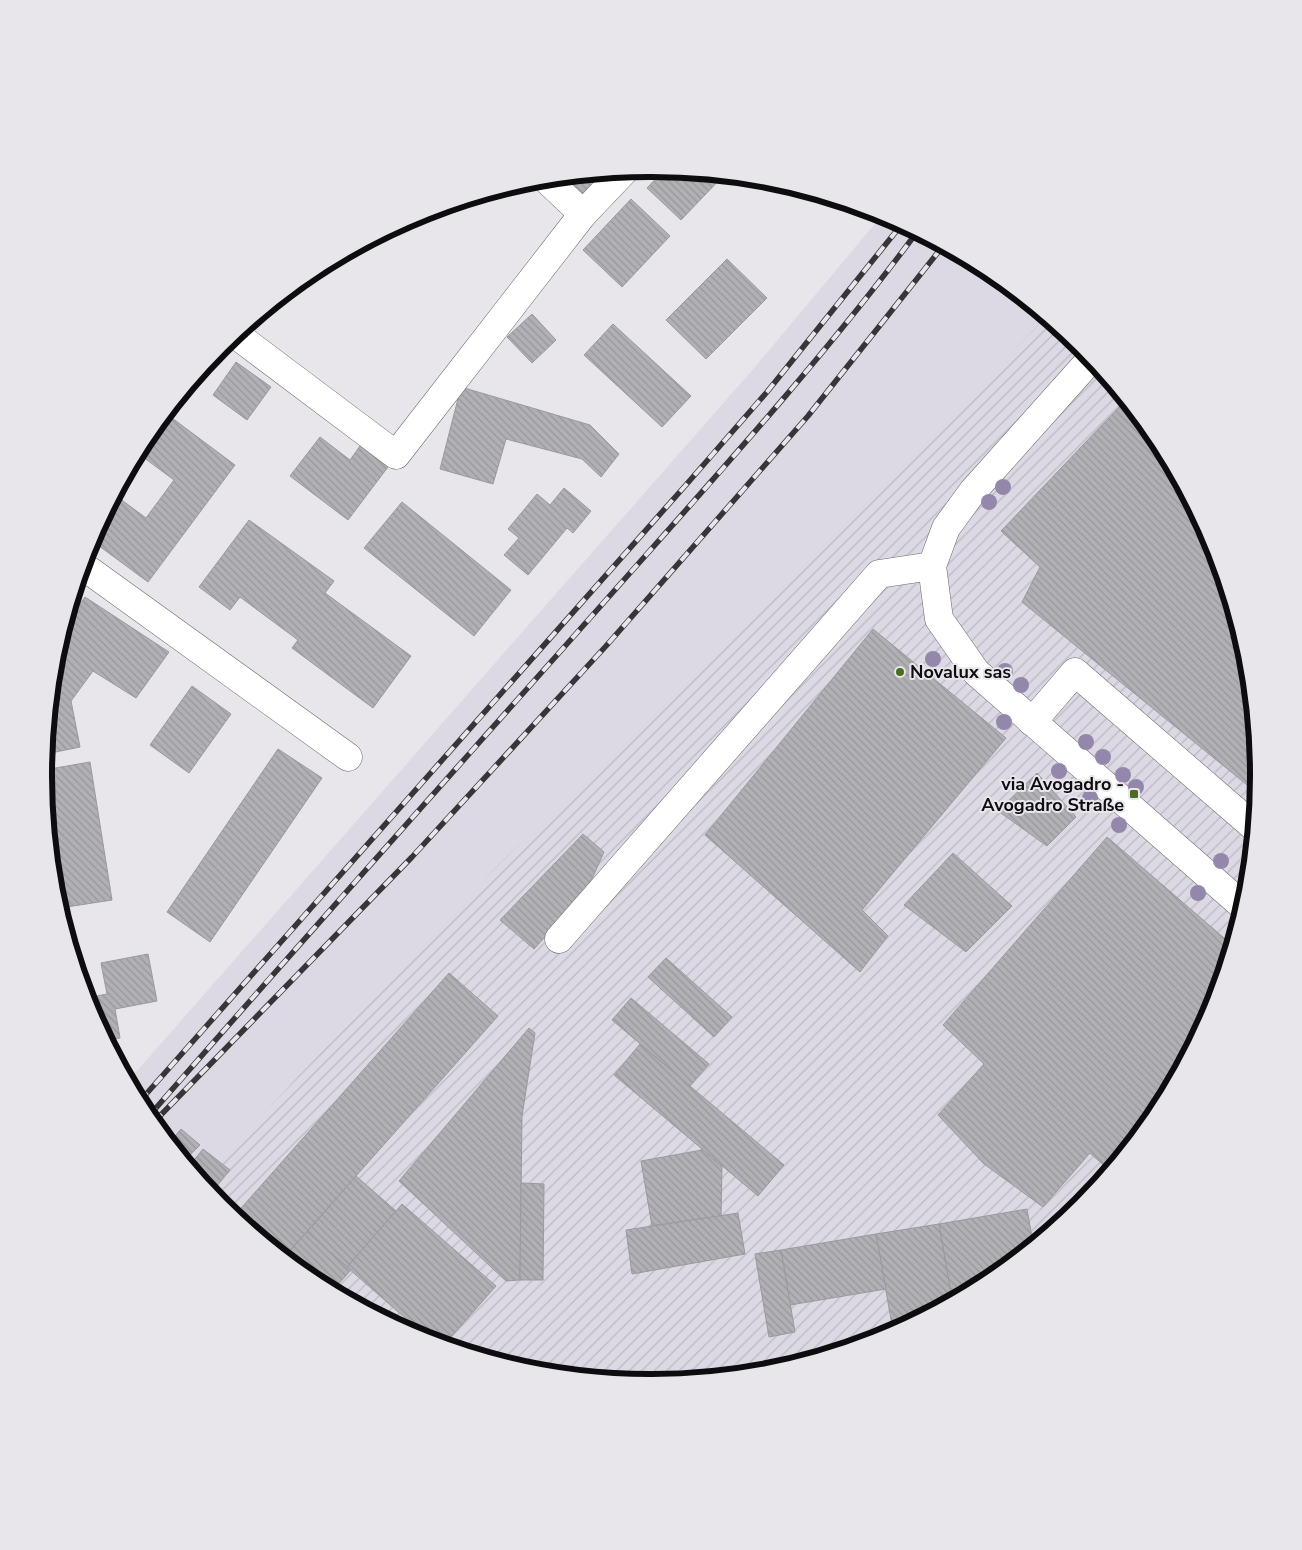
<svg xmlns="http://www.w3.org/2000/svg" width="1302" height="1550" viewBox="0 0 1302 1550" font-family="'Nunito Sans',sans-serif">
<defs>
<pattern id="industrial-furrows" width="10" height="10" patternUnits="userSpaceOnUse" patternTransform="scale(1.25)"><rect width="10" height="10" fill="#dcd9e5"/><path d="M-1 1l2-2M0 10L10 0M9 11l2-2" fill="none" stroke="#bcb9c3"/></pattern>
<pattern id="building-back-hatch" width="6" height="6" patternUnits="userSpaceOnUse" patternTransform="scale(1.25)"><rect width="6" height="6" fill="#b1b0b4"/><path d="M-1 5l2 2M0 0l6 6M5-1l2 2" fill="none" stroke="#97969a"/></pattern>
</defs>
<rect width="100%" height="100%" fill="#e8e6eb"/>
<!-- built -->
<polygon fill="#dcd9e5" points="883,214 989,270 1046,317 737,631 494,869 201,1179 146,1112 129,1080 755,367"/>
<!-- industrial -->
<polygon fill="url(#industrial-furrows)" points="1046,317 1081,346 1156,438 1212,543 1247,657 1258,775 1247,894 1212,1008 1156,1113 1080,1205 988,1280 883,1336 769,1371 651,1382 532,1371 418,1336 313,1280 221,1204 201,1179 494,869 737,631"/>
<!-- building -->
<g fill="url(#building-back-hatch)" stroke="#9a999e">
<polygon points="665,169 724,175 681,220 647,188"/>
<polygon points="602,173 581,196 560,177"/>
<polygon points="631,199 670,236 622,287 583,250"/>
<polygon points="727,259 767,298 706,359 666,320"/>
<polygon points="532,314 556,340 532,363 507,337"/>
<polygon points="613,324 691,396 662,427 584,355"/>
<polygon points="236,362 271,387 247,420 213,395"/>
<polygon points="461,387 590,425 619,454 601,477 582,459 506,439 493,484 440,469"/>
<polygon points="1125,401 1156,438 1212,543 1247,657 1258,775 1257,793 1022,602 1040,567 1001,531"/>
<polygon points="166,414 168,415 139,454 146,437"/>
<polygon points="168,415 235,465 148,582 91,540 115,495 146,518 174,480 139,454"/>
<polygon points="320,437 350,460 360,446 388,467 348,520 290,476"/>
<polygon points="564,488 591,511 573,533 567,528 528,575 504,555 519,538 508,529 537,494 550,505"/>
<polygon points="402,502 511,590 474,636 364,548"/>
<polygon points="249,520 334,581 325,593 411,656 373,708 292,648 298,640 240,597 230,610 199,587"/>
<polygon points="85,597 169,652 136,698 93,671 71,701 80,747 46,754 55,656 64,627"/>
<polygon points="873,629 1006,738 862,910 888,936 860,972 705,835"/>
<polygon points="192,686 231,714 189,773 150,745"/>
<polygon points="278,749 322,778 210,942 167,912"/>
<polygon points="90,762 112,900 60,908 55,893 44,770"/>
<polygon points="1037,773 1076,817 1047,846 998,811"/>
<polygon points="583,834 604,852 586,892 534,949 500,920"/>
<polygon points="1107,837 1231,944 1212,1008 1156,1113 1109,1170 1090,1153 1043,1207 984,1164 938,1115 984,1064 943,1025"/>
<polygon points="953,853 1012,906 966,952 904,905"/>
<polygon points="148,954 157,1001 115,1009 120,1038 107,1040 87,998 107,994 101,963"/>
<polygon points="666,958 732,1017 714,1037 648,977"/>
<polygon points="449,973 498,1016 285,1256 235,1215"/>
<polygon points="631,998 709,1064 690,1086 612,1020"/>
<polygon points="529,1028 535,1033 522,1116 520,1280 506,1281 399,1181"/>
<polygon points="640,1044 784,1165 758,1196 614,1075"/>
<polygon points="181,1129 200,1145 185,1160 170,1142"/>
<polygon points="203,1149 230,1170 212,1192 190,1165"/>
<polygon points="702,1150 722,1167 721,1216 652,1226 641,1161"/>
<polygon points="356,1176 396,1211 347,1267 307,1232"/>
<polygon points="521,1183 544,1184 543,1280 520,1280"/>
<polygon points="402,1204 496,1286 445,1344 429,1339 347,1267"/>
<polygon points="1027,1209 1033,1243 988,1280 952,1300 939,1224"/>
<polygon points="738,1213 745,1254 632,1274 626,1230"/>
<polygon points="939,1224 952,1300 893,1331 876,1234"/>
<polygon points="307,1232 351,1270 333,1290 313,1280 285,1256"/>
<polygon points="876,1234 886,1289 790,1305 781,1250"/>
<polygon points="781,1250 795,1332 769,1337 755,1254"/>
</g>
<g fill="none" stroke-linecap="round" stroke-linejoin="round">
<defs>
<g id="minor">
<polyline points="545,178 583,214"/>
<polyline points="235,334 396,455 583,214 625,170"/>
<polyline points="1091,359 973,491 946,528 932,566 939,619 976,672 1243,906"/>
<polyline points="82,570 90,571 348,757"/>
<polyline points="1032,722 1075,672 1253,826"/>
<polyline points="559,939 879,574 932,566"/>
</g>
</defs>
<!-- minor casing -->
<use href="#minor" stroke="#6a696d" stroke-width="29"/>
<!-- minor -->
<use href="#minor" stroke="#fff" stroke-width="28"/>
<defs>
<g id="rail">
<polyline points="140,1101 685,486 767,392 902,224"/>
<path d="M149 1116C297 946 448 778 598 609 707 486 819 364 917 232"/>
<polyline points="154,1122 412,857 606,646 808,416 943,246"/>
</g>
</defs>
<!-- rail casing -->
<use href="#rail" stroke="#363537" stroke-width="5.5"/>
<!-- rail -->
<use href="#rail" stroke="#e8e6eb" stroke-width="4" stroke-dasharray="11" stroke-linecap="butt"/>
</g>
<!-- trees -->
<g fill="#9487ac">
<circle cx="1003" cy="487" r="8"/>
<circle cx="989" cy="502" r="8"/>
<circle cx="933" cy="659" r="8"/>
<circle cx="1005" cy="671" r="8"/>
<circle cx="1021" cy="685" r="8"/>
<circle cx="1004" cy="722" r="8"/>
<circle cx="1086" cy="742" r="8"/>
<circle cx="1103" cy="757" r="8"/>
<circle cx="1059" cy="771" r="8"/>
<circle cx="1123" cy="775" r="8"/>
<circle cx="1136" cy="787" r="8"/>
<circle cx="1090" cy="798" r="8"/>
<circle cx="1119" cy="825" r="8"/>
<circle cx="1221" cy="861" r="8"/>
<circle cx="1198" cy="893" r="8"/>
</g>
<!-- markers -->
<g fill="#496b22" stroke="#e8e6eb" stroke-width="2">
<circle cx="900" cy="672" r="5"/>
<rect x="1129" y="789" width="10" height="10" rx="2.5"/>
</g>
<g text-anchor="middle" stroke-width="4" stroke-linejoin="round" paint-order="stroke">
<!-- poi labels -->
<g font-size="18" font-weight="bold" fill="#0d0c0e" stroke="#e8e6eb" text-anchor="start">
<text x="910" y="678">Novalux sas</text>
<text x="1124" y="790" text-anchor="end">via Avogadro -<tspan x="1124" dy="21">Avogadro Straße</tspan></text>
</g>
</g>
<!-- crop -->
<path d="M0 0H1302V1550H0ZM650 177H652A598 598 0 0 1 1250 775V776A598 598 0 0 1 652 1374H650A598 598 0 0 1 52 776V775A598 598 0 0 1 650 177Z" fill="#e8e6eb" fill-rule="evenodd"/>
<path fill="none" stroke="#0d0c0e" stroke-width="6" d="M650 177H652A598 598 0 0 1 1250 775V776A598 598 0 0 1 652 1374H650A598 598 0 0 1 52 776V775A598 598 0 0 1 650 177Z"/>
</svg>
